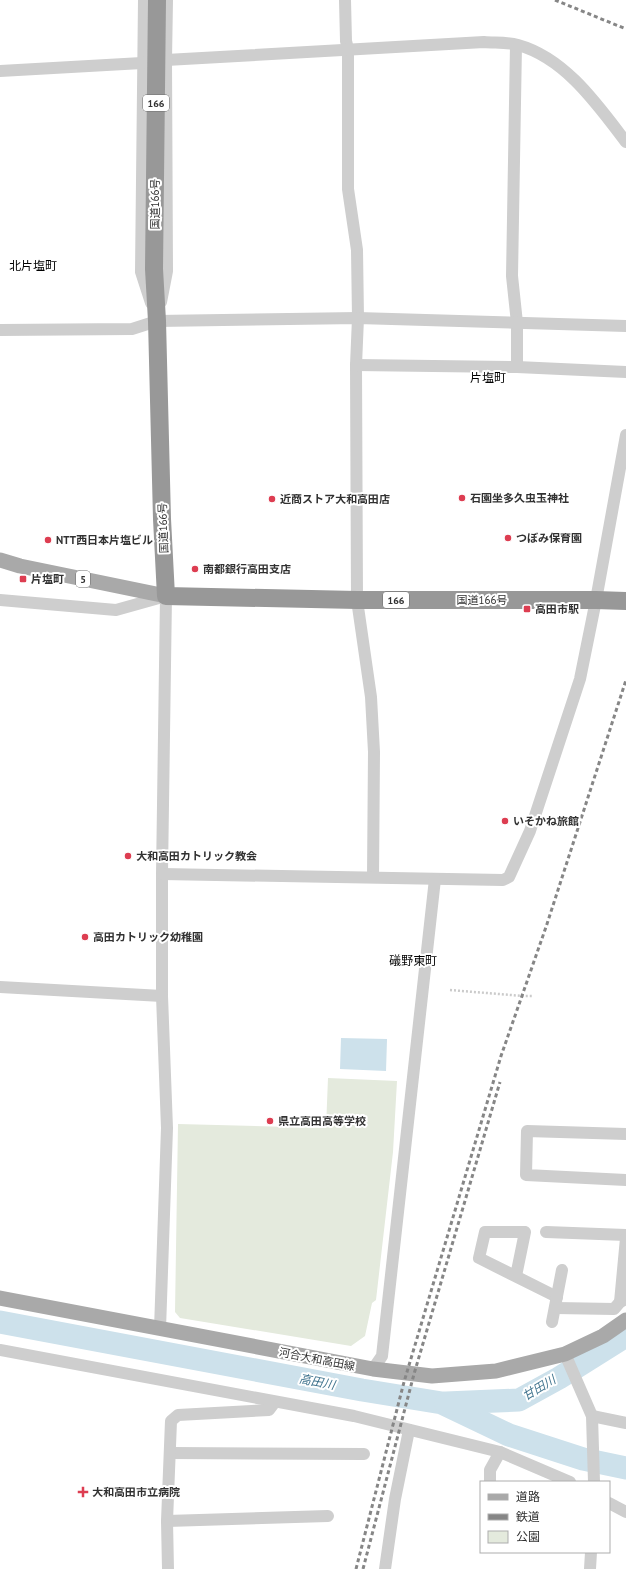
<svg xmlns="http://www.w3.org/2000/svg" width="626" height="1569" viewBox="0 0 626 1569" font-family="'PT Sans','Noto Sans JP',sans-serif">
<rect width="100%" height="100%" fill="#fff"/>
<!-- green -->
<polygon fill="#e4eadd" points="328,1078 397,1081 393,1152 376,1300 372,1303 365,1336 351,1346 180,1318 175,1312 178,1124 326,1128"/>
<!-- water -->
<polygon fill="#cde1eb" points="341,1038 387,1039 386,1071 340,1069"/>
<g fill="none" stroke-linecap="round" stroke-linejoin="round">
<!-- river -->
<g stroke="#cde1eb" stroke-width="23">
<polyline points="0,1322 362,1390 442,1403 509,1435 583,1459 626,1468"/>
<polyline points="446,1403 519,1400 559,1378 626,1336"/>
</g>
<!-- path -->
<polyline stroke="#cbcbcb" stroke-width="2.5" stroke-dasharray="2 2" stroke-linecap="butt" points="450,990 523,996 533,996"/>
<!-- minor -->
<g stroke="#cecece" stroke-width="12">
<polyline points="144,0 141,272 151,303"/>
<polyline points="345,0 346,41 348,49 348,189 357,250 358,318 356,365 357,600 371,697 374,752 373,877"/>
<polyline points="516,45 512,276 517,323 517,367"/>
<path d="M0 71 142 63 166 60 484 42C495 43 507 42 518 45 565 58 597 104 626 142"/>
<polyline points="161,302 167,271 166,60 167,0"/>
<polyline points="0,330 132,329 157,321 358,318 626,326"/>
<polyline points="356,365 517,367 626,372"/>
<polyline points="0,600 116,610 166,596 162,874 162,996 167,1128 160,1329"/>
<polyline points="162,874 503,880 509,877 530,831 580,679 596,600 626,435"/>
<polyline points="0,987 162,996"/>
<polyline points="626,1134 527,1131 526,1175 626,1180"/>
<polyline points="546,1232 626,1235"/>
<polyline points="626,1238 620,1302 626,1299"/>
<polyline points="516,1276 525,1232 485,1232 479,1258 557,1297"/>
<polyline points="556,1308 614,1309 620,1302"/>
<polyline points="552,1322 562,1270"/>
<polyline points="0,1350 354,1416 500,1452 570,1482"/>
<polyline points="565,1354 592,1416 594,1482"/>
<polyline points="373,1369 382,1356 435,879"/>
<polyline points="592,1416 626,1423"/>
<polyline points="171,1453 364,1454"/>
<polyline points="490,1482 490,1470 500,1452"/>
<polyline points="609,1503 626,1512"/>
<polyline points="167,1521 328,1516"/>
<polyline points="168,1569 167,1521 171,1421 178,1415 269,1410 275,1402"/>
<polyline points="385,1569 395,1499 409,1430"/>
<polyline points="590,1569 591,1552"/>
</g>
<!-- major -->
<g stroke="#a9a9a9" stroke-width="15">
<polyline points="0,560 20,566 166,596"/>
<polyline points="0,1298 373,1369 432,1376 496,1371 565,1354 603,1336 626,1320"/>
</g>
<!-- highway -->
<polyline stroke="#989898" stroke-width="18" points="157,0 154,269 157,321 162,519 166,596 357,600 596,600 626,601"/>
<!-- rail -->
<g stroke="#868686" stroke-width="3" stroke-dasharray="4 3" stroke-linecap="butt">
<polyline points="555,0 626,29"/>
<polyline points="356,1569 404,1382 501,1056 546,927 626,680"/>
<polyline points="363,1569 414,1374 500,1082"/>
</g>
</g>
<!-- markers -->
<g fill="#dd3d51" stroke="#fff" stroke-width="1.5">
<circle cx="462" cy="498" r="4"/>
<circle cx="272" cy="499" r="4"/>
<circle cx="508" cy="538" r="4"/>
<circle cx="48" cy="540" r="4"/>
<circle cx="195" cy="569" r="4"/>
<rect x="19" y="575" width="8" height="8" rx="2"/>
<rect x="523" y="605" width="8" height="8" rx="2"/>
<circle cx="505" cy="821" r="4"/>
<circle cx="128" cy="856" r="4"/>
<circle cx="85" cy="937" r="4"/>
<circle cx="270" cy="1121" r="4"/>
<path d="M81 1486h4v4h4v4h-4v4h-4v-4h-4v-4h4z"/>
</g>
<g text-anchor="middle" stroke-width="4" stroke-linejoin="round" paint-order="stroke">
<!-- shield labels -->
<g fill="#fff" stroke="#6f6f6f" stroke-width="1">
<rect x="143" y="95" width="26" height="16" rx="3"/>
<rect x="76" y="571" width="14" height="16" rx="3"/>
<rect x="383" y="592" width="26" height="16" rx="3"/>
</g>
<g font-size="10" font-weight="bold" fill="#313131">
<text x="156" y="107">166</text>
<text x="83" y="583">5</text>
<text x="396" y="604">166</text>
</g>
<!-- street labels -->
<g font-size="11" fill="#313131" stroke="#fff">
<text transform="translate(155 204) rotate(-90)" y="4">国道166号</text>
<text transform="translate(163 528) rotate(-92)" y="4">国道166号</text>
<text x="482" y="604">国道166号</text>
<text transform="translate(317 1359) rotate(11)" y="4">河合大和高田線</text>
</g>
<!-- poi labels -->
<g font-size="11" font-weight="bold" fill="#313131" stroke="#fff" text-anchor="start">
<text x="470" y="502">石園坐多久虫玉神社</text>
<text x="280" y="503">近商ストア大和高田店</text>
<text x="516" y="542">つぼみ保育園</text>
<text x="56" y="544">NTT西日本片塩ビル</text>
<text x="203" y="573">南都銀行高田支店</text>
<text x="31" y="583">片塩町</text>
<text x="535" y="613">高田市駅</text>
<text x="513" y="825">いそかね旅館</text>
<text x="136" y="860">大和高田カトリック教会</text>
<text x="93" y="941">高田カトリック幼稚園</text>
<text x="278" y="1125">県立高田高等学校</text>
<text x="92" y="1496">大和高田市立病院</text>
</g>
<!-- neighbourhood labels -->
<g font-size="12" fill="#000" stroke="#fff">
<text x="33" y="270">北片塩町</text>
<text x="488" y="382">片塩町</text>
<text x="413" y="965">礒野東町</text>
</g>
<!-- water labels -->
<g font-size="12" font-style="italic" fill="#42758f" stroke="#fff">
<text transform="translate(317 1382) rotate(11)" y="4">高田川</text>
<text transform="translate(539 1388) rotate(-31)" y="4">甘田川</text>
</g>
</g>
<!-- legend -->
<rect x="480" y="1481" width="130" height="72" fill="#ffffff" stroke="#adadad"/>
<rect x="488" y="1494" width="20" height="6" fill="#a9a9a9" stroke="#adadad"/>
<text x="516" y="1501" font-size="12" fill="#313131">道路</text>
<rect x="488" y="1514" width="20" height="6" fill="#868686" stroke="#adadad"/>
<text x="516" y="1521" font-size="12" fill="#313131">鉄道</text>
<rect x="488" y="1531" width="20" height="12" fill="#e4eadd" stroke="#adadad"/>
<text x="516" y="1541" font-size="12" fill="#313131">公園</text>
</svg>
